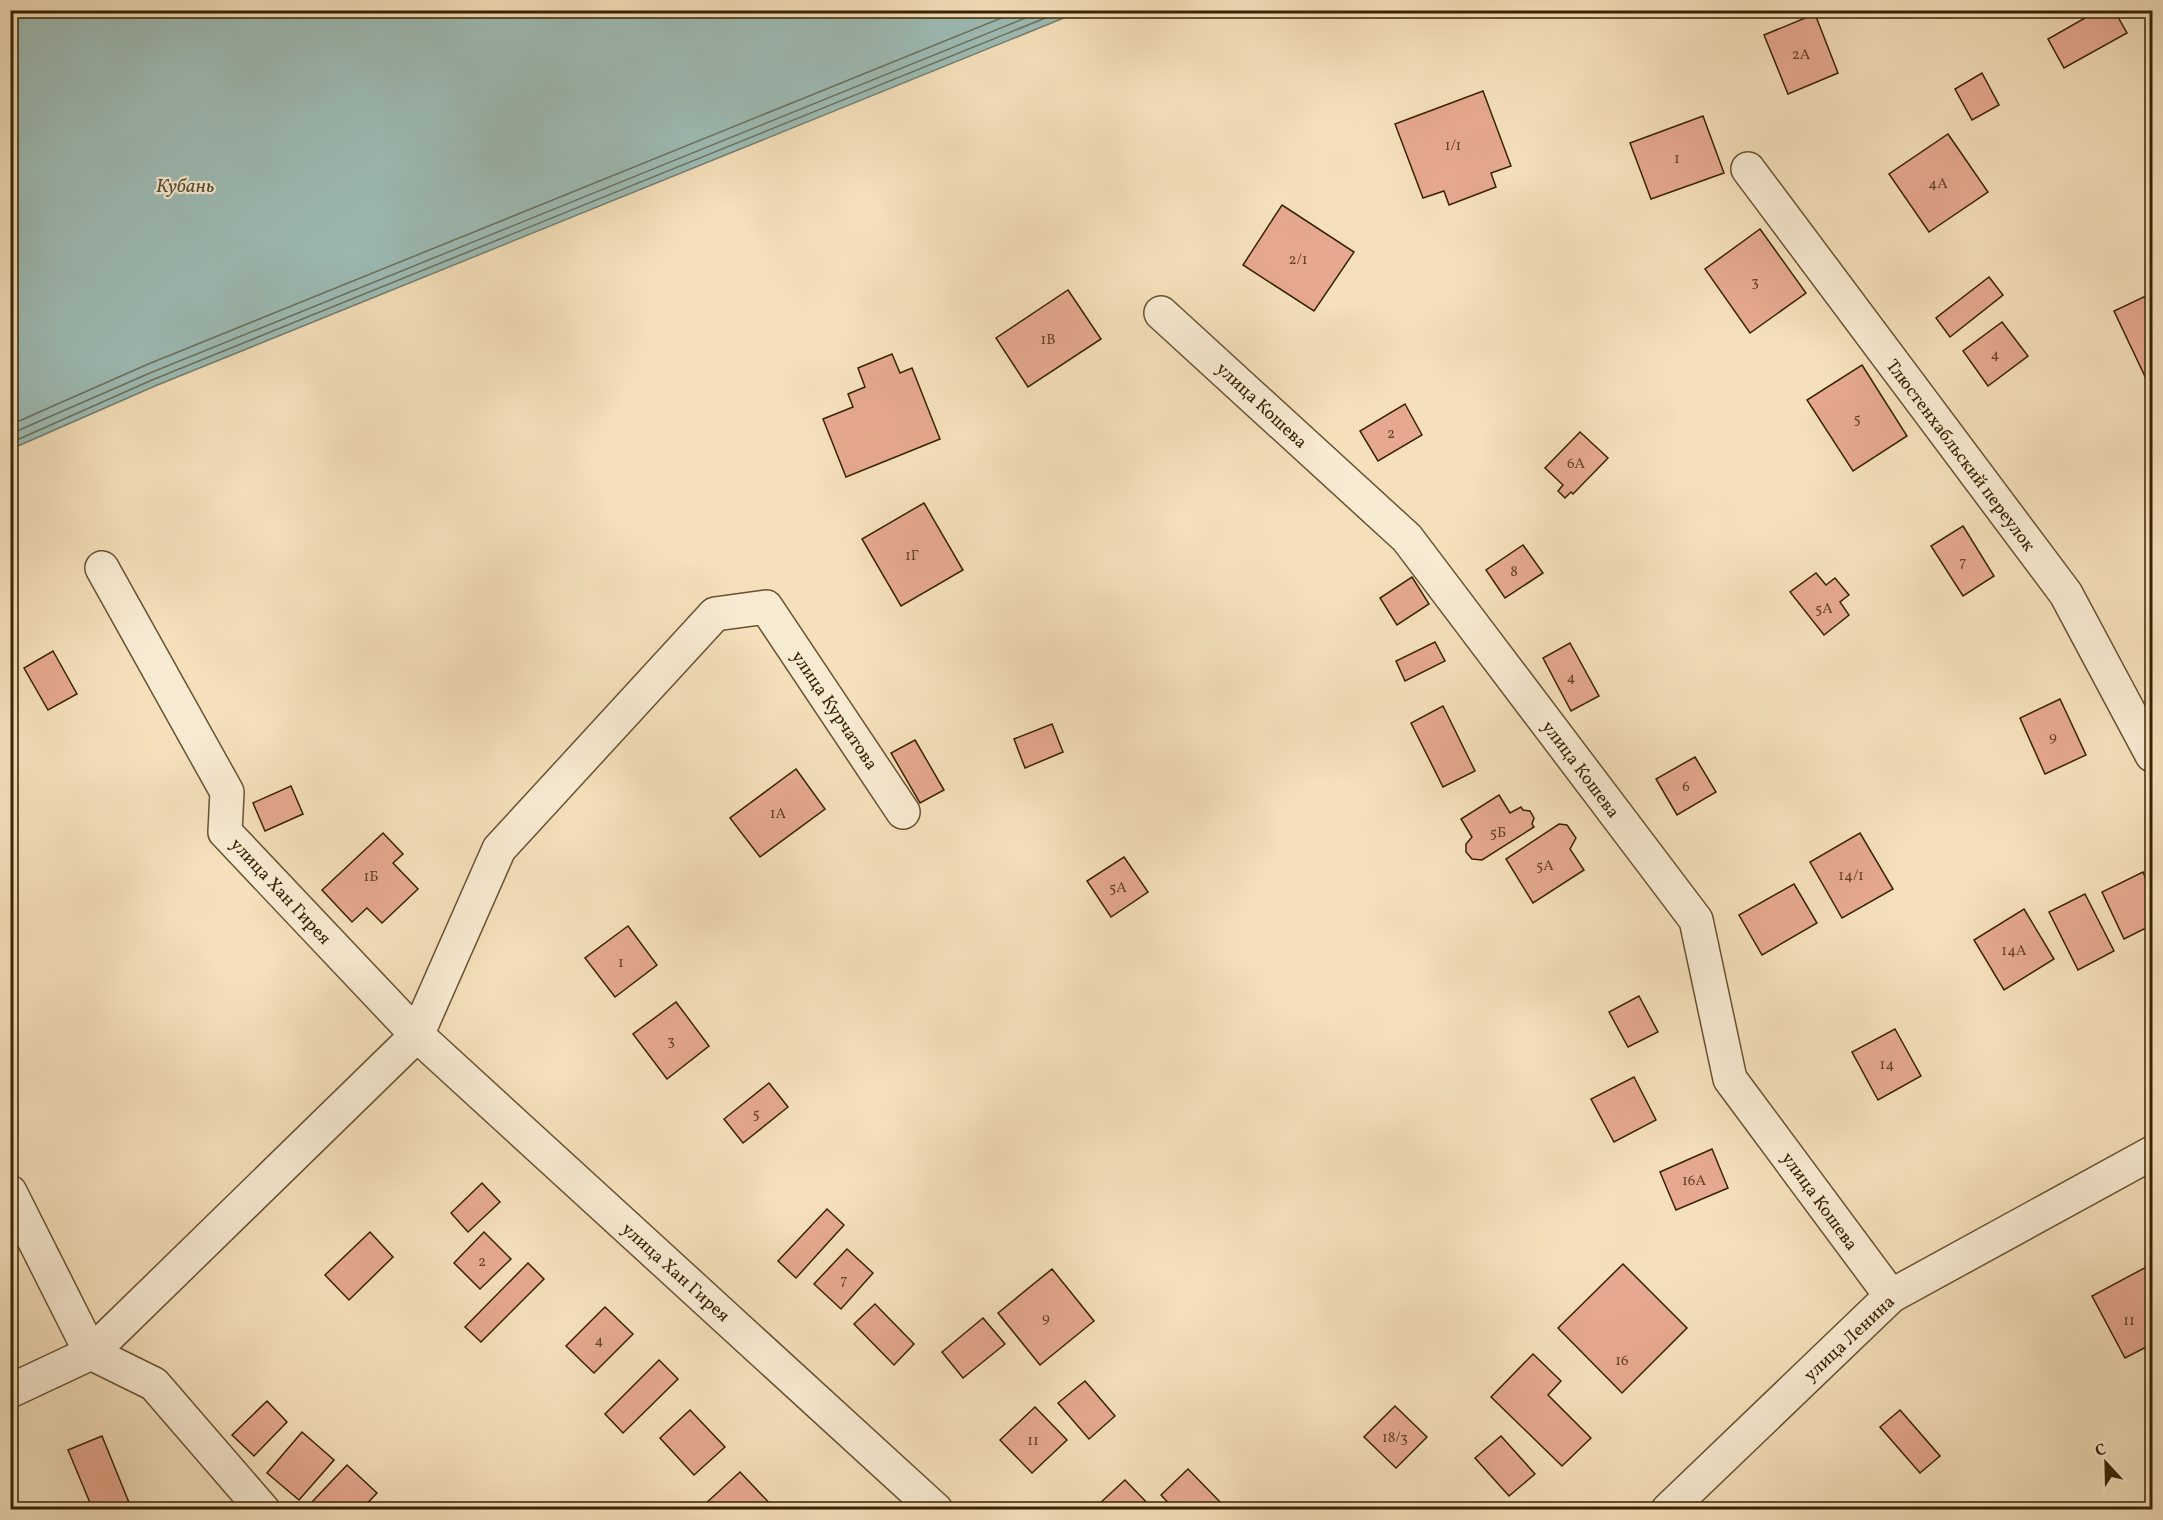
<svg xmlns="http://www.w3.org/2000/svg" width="2163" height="1520" viewBox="0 0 2163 1520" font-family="Vollkorn,serif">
<rect width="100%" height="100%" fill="#f5e0bb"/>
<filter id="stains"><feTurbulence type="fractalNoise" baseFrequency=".00333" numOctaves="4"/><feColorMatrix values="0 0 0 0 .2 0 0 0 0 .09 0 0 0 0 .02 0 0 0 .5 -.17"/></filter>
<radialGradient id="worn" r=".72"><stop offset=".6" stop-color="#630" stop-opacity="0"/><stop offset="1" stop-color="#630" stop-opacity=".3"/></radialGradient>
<!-- water -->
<polygon fill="#9dbcb6" stroke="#757f6e" stroke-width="1.5" points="11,10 1081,10 1081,11 155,386 11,449"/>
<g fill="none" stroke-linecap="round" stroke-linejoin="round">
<!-- shore -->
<g stroke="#6b705c" stroke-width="1.5">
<polyline points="10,425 146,365 1021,10"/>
<polyline points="10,434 150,373 1045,10"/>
<polyline points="10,443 152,380 1065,10"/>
</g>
</g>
<!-- building -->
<g fill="#e6a98f" stroke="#392302" stroke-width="1.5">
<polygon points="2099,10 2114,10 2127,33 2064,68 2048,39"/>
<polygon points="1815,14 1838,73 1788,94 1764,35"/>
<polygon points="1982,73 1999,105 1972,120 1955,89"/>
<polygon points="1483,91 1511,166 1491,173 1496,187 1449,205 1444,191 1423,198 1395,124"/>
<polygon points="1703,116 1724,173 1651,199 1630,143"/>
<polygon points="1948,134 1988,192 1929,232 1889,174"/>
<polygon points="1282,205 1354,252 1314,311 1243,265"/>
<polygon points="1760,229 1806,293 1750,333 1705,269"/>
<polygon points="1989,277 2003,295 1950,337 1936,318"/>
<polygon points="1068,290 1101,339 1028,387 996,338"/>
<polygon points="2150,294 2152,299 2152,386 2150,387 2114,311"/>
<polygon points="2002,322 2028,356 1988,386 1963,351"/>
<polygon points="892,354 900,373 912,368 940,439 846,477 823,419 853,407 848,394 865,387 858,368"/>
<polygon points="1862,365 1907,436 1853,471 1807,400"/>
<polygon points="1405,404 1422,435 1378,461 1360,431"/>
<polygon points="1580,432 1608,458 1573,494 1571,492 1565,498 1558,491 1563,485 1545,468"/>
<polygon points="924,503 963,570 901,606 862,539"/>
<polygon points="1963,526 1994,576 1963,596 1931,546"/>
<polygon points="1523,545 1543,573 1505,598 1486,570"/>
<polygon points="1816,573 1826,585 1835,578 1849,595 1840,602 1849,615 1824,635 1790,592"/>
<polygon points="1412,577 1429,604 1397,625 1380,598"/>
<polygon points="1435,642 1445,661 1405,681 1396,661"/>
<polygon points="1570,643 1599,696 1571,711 1543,658"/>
<polygon points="53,651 77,694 48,710 24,668"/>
<polygon points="2060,699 2086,755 2045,774 2020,718"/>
<polygon points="1443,706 1475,771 1443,787 1411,723"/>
<polygon points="1052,724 1063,752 1025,768 1014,739"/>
<polygon points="915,740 944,790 920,803 891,753"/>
<polygon points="1695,757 1716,792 1677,815 1656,779"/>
<polygon points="796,769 825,809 760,857 730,818"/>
<polygon points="291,786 303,814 265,831 253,803"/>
<polygon points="1499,795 1510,813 1521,807 1523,810 1530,811 1534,818 1532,824 1534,827 1482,860 1472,859 1466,852 1466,844 1472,837 1461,819"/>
<polygon points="1559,824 1567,825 1576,838 1570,849 1584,870 1533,903 1506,859"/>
<polygon points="383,833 403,854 393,863 418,889 382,923 367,908 352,922 322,890"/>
<polygon points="1860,833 1893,889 1842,918 1810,862"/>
<polygon points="1124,857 1148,892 1111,917 1087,881"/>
<polygon points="2143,872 2152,893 2152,925 2124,939 2102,892"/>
<polygon points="1794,884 1817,923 1762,955 1739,915"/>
<polygon points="2085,894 2114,951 2078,970 2049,912"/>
<polygon points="2024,909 2054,959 2004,990 1974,940"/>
<polygon points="628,926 657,965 615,997 585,958"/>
<polygon points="1639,996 1658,1032 1628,1047 1609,1012"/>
<polygon points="676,1002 709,1046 667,1079 633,1034"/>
<polygon points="1895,1029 1921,1076 1878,1100 1852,1052"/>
<polygon points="1634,1077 1656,1120 1614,1142 1591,1099"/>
<polygon points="769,1083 788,1107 743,1143 724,1119"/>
<polygon points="1712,1149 1728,1188 1676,1210 1660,1172"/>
<polygon points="482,1183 500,1202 468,1232 451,1213"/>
<polygon points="827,1209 844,1225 796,1278 778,1261"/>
<polygon points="370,1232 393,1257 349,1300 325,1275"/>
<polygon points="484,1232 511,1259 480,1289 454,1263"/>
<polygon points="847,1249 873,1273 841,1309 814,1284"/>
<polygon points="528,1263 544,1279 481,1342 465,1327"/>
<polygon points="1623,1264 1687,1328 1622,1393 1558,1328"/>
<polygon points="2152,1264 2152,1344 2125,1358 2092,1296"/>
<polygon points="1052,1269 1094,1321 1040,1365 998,1313"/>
<polygon points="875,1304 914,1344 894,1365 854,1324"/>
<polygon points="605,1307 633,1334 594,1373 566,1346"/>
<polygon points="983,1318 1005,1344 963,1378 942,1352"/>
<polygon points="1533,1354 1561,1381 1548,1395 1591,1438 1562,1466 1491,1397"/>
<polygon points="659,1360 678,1379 623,1433 605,1414"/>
<polygon points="1085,1381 1115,1416 1089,1439 1058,1403"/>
<polygon points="267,1401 287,1422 254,1456 232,1435"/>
<polygon points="1395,1406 1427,1437 1396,1468 1364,1437"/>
<polygon points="1035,1407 1067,1440 1032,1473 1000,1440"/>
<polygon points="690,1410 725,1447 694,1475 660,1438"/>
<polygon points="1900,1410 1940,1456 1920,1473 1880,1427"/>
<polygon points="302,1432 334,1460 299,1500 267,1473"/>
<polygon points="102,1436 132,1510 93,1510 68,1450"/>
<polygon points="1501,1436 1535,1474 1509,1496 1475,1458"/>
<polygon points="347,1465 377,1493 361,1510 318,1510 311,1503"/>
<polygon points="1188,1469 1222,1504 1216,1510 1175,1510 1161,1495"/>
<polygon points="740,1472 776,1510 708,1510 704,1505"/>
<polygon points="1125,1480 1154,1510 1104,1510 1099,1504"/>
</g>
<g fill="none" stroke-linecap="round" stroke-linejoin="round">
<defs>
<g id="minor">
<polyline points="1748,169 2066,594 2152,755"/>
<polyline points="1161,313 1407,538 1696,920 1730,1079 1891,1296"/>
<polyline points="102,568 227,792 225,832 417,1035 936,1510"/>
<polyline points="10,1192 91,1353"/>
<polyline points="91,1353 154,1384 263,1510"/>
<polyline points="10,1391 91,1353 417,1035 499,849 715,614 766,607 903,812"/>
<polyline points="1668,1510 1891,1296 2152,1153"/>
</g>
</defs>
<!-- minor casing -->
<use href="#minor" stroke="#685230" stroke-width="36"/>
<!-- minor -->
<use href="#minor" stroke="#f8ebd3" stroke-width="33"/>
</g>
<g text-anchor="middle" stroke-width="4.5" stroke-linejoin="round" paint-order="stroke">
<!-- number labels -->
<g font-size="15" fill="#644425">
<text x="1801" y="59">2А</text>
<text x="1453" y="150">1/1</text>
<text x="1677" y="163">1</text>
<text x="1938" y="188">4А</text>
<text x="1298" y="264">2/1</text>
<text x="1755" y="286">3</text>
<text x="1048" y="344">1В</text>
<text x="1995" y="359">4</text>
<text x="1857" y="423">5</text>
<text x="1391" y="438">2</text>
<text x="1576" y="468">6А</text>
<text x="912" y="560">1Г</text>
<text x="1963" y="566">7</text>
<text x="1514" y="576">8</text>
<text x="1824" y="613">5А</text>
<text x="1571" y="682">4</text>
<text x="2053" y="741">9</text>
<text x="1686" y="791">6</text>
<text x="778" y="818">1А</text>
<text x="1498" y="837">5Б</text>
<text x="1545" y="870">5А</text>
<text x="1851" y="880">14/1</text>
<text x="371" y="881">1Б</text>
<text x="1118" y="892">5А</text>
<text x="2014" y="955">14А</text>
<text x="621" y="967">1</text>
<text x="671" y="1045">3</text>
<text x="1887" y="1069">14</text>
<text x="756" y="1118">5</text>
<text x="1694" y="1185">16А</text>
<text x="482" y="1266">2</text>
<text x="844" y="1284">7</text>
<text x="1046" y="1322">9</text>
<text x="2129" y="1325">11</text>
<text x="599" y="1345">4</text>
<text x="1622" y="1365">16</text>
<text x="1395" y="1442">18/3</text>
<text x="1033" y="1445">11</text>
</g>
<!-- street labels -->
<g font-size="18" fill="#392302" stroke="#f8ebd3">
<text transform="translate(1262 405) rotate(43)" y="6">улица Кошева</text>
<text transform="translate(1961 455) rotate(53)" y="6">Тлюстенхабльский переулок</text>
<text transform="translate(835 710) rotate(56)" y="6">улица Курчатова</text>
<text transform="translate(1581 769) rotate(53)" y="6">улица Кошева</text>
<text transform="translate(281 891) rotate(47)" y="6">улица Хан Гирея</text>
<text transform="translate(1820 1201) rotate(54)" y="6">улица Кошева</text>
<text transform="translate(676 1272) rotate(42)" y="6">улица Хан Гирея</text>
<text transform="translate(1849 1338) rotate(-43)" y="6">улица Ленина</text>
</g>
<!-- water labels -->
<g font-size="20" font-style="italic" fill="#575138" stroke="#f8ebd3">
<text x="185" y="192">Кубань</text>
</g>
</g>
<!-- margin -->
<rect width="2163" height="1520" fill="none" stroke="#f5e0bb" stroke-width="36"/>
<rect x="12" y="12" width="2139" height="1496" fill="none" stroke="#392302" stroke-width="3"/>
<rect x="18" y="18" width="2127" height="1484" fill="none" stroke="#392302" stroke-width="1.5"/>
<!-- north arrow -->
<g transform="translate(2106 1463) rotate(338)" stroke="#f8ebd3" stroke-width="4.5" paint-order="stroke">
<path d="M0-4.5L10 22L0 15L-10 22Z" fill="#392302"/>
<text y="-9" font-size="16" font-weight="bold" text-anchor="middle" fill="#392302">С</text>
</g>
<rect width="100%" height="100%" filter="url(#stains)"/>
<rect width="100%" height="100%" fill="url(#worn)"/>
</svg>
